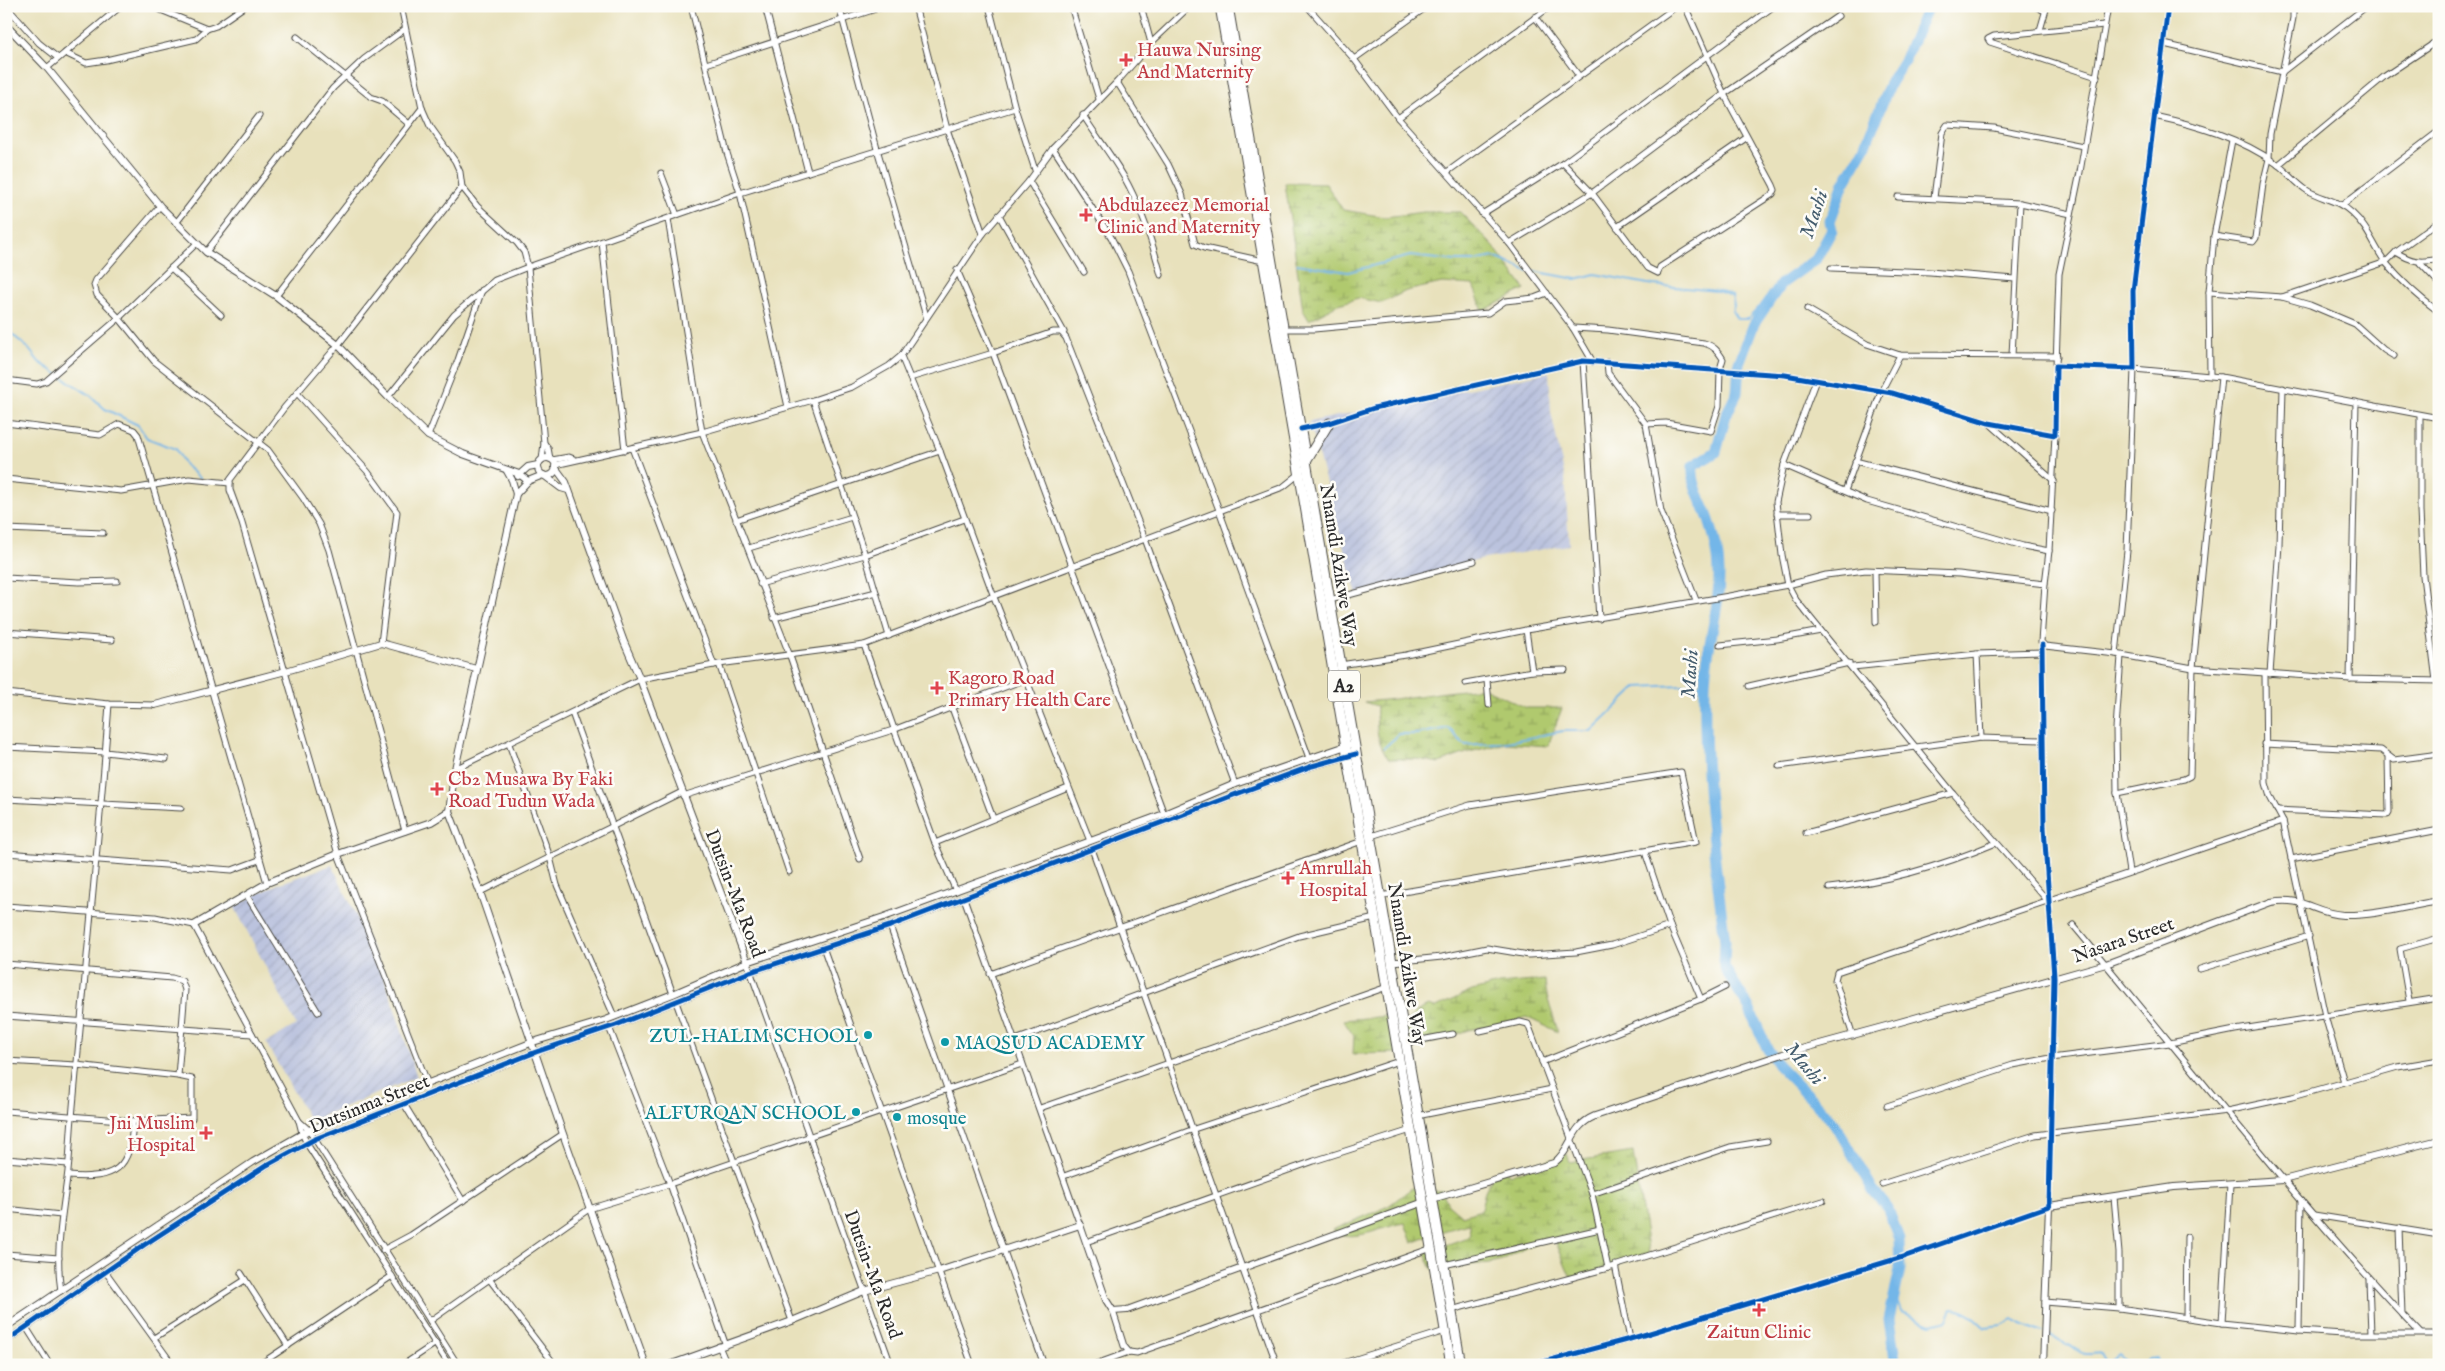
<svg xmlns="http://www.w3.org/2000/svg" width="2445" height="1371" viewBox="0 0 2445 1371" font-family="'IM FELL English',serif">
<defs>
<pattern id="industrial-furrows" width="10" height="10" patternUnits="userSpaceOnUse" patternTransform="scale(1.25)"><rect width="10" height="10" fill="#bbc3de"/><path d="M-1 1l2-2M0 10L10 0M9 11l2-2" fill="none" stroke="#a1a8bf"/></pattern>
<pattern id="wetland-marsh" width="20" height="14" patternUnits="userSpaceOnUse" patternTransform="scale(1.25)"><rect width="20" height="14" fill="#b0c96e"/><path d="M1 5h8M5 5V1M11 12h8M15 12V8" fill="none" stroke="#8fa35b"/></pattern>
</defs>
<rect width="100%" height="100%" fill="#fdfcf7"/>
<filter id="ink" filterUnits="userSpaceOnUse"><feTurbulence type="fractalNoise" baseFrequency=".02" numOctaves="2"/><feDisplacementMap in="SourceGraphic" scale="10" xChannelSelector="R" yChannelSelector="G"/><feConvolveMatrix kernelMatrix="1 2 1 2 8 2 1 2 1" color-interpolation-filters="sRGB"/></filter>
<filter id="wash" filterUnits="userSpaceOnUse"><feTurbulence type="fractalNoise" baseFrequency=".0096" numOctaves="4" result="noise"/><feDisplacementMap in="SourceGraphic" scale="20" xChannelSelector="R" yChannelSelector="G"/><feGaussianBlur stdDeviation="1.12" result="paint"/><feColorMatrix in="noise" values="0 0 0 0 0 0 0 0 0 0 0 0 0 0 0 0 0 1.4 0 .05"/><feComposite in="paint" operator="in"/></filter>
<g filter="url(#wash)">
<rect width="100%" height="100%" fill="#e8e1bc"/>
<!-- industrial -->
<g fill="url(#industrial-furrows)">
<polygon points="1549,372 1551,412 1565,478 1569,545 1479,560 1357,595 1309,422"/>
<polygon points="332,865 381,967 417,1077 310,1121 266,1043 296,1025 234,906 278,884"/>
</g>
<!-- wetland -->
<g fill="url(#wetland-marsh)" stroke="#6e7a4c">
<polygon points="1285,183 1326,184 1343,210 1385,217 1423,212 1460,212 1494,247 1525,289 1483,311 1473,285 1442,283 1406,291 1382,303 1358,298 1336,305 1309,320 1303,310"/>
<path d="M1484 688 1527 708H1562L1548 746 1506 743 1469 752 1439 763 1417 759H1389C1376 742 1376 727 1377 706L1364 702C1405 699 1443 691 1484 688Z"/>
<path d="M1545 980C1546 1000 1553 1013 1558 1032L1526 1017 1510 1022 1468 1030 1401 1053 1353 1054 1354 1036 1343 1020 1400 1015 1404 1025 1416 1012 1428 1006 1434 1008 1472 991 1499 984Z"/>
<path d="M1633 1152 1649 1255 1571 1278 1555 1240 1537 1242 1502 1260 1489 1263 1432 1269 1425 1253 1470 1236 1469 1224 1443 1231 1412 1243 1405 1223C1382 1226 1352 1245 1332 1230L1387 1207 1412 1188 1442 1191 1448 1204 1462 1216 1481 1210 1485 1191 1494 1173 1506 1169 1509 1175 1567 1154 1570 1162Z"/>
</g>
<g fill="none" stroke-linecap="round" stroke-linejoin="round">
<!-- stream -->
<g stroke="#73b6e8" stroke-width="2">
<polyline points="1297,264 1348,272 1410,256 1456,261 1474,261 1494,257 1528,271"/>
<polyline points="1533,271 1576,279 1595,274 1653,285 1718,291 1732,296 1734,306 1732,311 1737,319 1748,319 1781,284"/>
<polyline points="6,329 28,348 39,362 91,396 105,409 138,425 147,438 176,449 185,465 200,478"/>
<polyline points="1384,748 1399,734 1417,734 1448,728 1465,745 1507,742 1563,731 1591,731 1637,687 1705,684"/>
<path d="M1895 1295 1901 1312 1931 1324 1947 1320 1952 1309C1966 1310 1974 1317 1984 1327L2002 1325 2012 1319 2042 1333"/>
<path d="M2046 1335C2052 1338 2059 1339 2065 1342 2085 1352 2074 1356 2101 1353L2107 1364 2119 1354 2130 1365"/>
<polyline points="2142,1365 2148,1360 2157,1359 2160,1365"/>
</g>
<!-- river -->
<path stroke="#73b6e8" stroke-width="11" d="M1896 1365 1889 1320 1900 1269 1899 1239 1888 1209 1873 1190 1841 1134 1827 1115 1778 1065 1767 1048 1748 1006 1724 967 1725 941C1714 857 1703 770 1705 685 1706 647 1720 610 1719 572 1719 557 1714 535 1709 520 1703 502 1691 486 1693 466L1716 452 1726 415 1737 393 1739 363 1754 324 1781 284 1816 259 1832 230 1830 221 1844 183 1865 147 1890 83 1905 59 1928 6"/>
</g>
</g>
<g filter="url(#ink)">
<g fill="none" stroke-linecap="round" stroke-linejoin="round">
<defs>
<g id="minor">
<polyline points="6,6 39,43 58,58"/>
<polyline points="151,6 207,29 216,26 245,6"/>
<polyline points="401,6 422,108 430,126 455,161 460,172 462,187 477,206 517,243 524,252 528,267 544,443 542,460"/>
<polyline points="691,6 727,153 740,193 788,407"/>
<polyline points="765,6 808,172"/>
<polyline points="839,6 877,149 926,316"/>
<polyline points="915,6 947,129 983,234"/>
<polyline points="989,6 1015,108 1035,170"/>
<polyline points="1071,6 1099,99"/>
<polyline points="1141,6 1151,43"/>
<polyline points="1307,6 1354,59 1398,118 1509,243 1573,328 1593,362"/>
<polyline points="2035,6 2045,11"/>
<polyline points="1535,17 1579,76"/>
<polyline points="2040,30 2047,6"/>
<polyline points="297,37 371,97 382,101 409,124"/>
<polyline points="2164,44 2282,72 2367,6"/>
<polyline points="2432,44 2439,51"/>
<polyline points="65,53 86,63 106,60 196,39 207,29"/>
<polyline points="1354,59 1428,6"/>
<polyline points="706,64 885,6"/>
<polyline points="47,68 121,6"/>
<polyline points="2097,77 1990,42 1988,39 1994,36 2104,25"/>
<polyline points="1117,82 1168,164 1182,194 1195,244 1204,248 1263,261"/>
<path d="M1083 115C1096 136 1112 156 1124 177 1141 207 1152 241 1161 275"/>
<path d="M2154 116C2196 125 2241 138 2277 164 2288 172 2296 184 2308 191 2323 199 2340 201 2352 213 2368 227 2374 247 2386 263 2401 281 2420 298 2439 312"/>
<polyline points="1398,118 1551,6"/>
<polyline points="1053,148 1111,237 1128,271 1219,510 1309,758"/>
<polyline points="1563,163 1592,193 1648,268 1658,273 1660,267 1773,194 1775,190 1773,185 1724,94 1685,6"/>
<polyline points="2278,165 2385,76 2439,40"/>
<polyline points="1447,172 1677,6"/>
<polyline points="661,173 677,215"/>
<polyline points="1029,181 1084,272"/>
<polyline points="1898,197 2020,203 2071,214"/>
<polyline points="1934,198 1942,133 1947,125 1994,128 2083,146"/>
<polyline points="2342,205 2439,131"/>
<polyline points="160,206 96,280 94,285 97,295 119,318 154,361 268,450 303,498 319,524 329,550 405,831"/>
<polyline points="1482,214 1563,163 1774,6"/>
<polyline points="999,215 1064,332"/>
<polyline points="668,219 702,432 790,656 860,859"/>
<polyline points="176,223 259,116"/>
<polyline points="1617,227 1746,138"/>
<polyline points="2214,236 2253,242 2256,238 2263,184 2269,159 2270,134 2293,18 2293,6"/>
<polyline points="602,242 625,450"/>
<polyline points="1509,243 1592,193 1724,94 1838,16"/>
<polyline points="206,252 333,88 364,59 405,29"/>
<path d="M2396 252C2412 262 2420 263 2439 259"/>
<polyline points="2420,263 2439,283"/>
<polyline points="171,268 221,315"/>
<polyline points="1831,268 1930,272 2015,279"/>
<polyline points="957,270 993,353 1164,814"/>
<polyline points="2209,292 2282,297 2310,305 2355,324 2384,350 2394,356"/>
<polyline points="276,296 422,108"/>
<polyline points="2282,297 2386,262 2396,252 2439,221"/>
<polyline points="1807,309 1867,344 1900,355 2057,356"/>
<path d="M1573 328 1608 330 1704 343C1714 346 1718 351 1723 359L1720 369 1719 406 1711 431 1666 423 1646 424"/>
<polyline points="1284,329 1314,329 1488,313 1505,301 1534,298 1547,293"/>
<polyline points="2012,355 2020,203"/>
<polyline points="901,356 940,451 994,597 1090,841"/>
<polyline points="1583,361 1599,619"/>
<polyline points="1607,362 1608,373 1646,424 1661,511 1696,600"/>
<polyline points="2056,366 2059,274 2080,172 2108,6"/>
<polyline points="2210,375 2209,292 2214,236 2232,140"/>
<polyline points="910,378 993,353 1053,332 1061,332 1066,338 1145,539 1235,784"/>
<polyline points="6,380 37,384 46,381 119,318 196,244"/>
<polyline points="1816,380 1784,465 1776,502 1782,555 1788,585 1796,600 1953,793 2048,901"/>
<polyline points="297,393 368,472 397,512 381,643"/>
<polyline points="388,397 454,315 495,280 528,267 740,193 1015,108"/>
<polyline points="813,400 865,555 889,636"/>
<polyline points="2420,415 2420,511 2423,576 2436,681"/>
<polyline points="6,423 100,435 119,424 134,430 138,435 267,883"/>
<polyline points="1989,423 2054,481"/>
<polyline points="1301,429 1329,423 1374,408 1583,361 1785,375 1892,393 1989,423 2055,435 2056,366 2134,369 2133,291 2168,6"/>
<polyline points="428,436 458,360 482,290"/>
<polyline points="544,443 548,448 550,459"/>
<polyline points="632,448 714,665"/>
<polyline points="552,460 569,457 574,459"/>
<polyline points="1855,461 2052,511"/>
<polyline points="555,465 702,432 813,400 852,387 889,366 901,356 983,234 1029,181 1053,148 1117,82 1151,43 1190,6"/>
<polyline points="1784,465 1867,501 2023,546 2049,551"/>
<polyline points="6,479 121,491 189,479 230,483"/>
<polyline points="1845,491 1881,392 1900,355"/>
<polyline points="1777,514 1810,514"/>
<polyline points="736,520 940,451"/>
<polyline points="6,529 103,533"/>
<polyline points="749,548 852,517"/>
<polyline points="1875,571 1876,622"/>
<polyline points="6,578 79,582 117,581"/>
<polyline points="760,584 865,555 964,519"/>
<polyline points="2045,584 2049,551 2055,435"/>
<polyline points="1330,600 1474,561"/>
<polyline points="774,618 876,592"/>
<polyline points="1526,630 1532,671"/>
<polyline points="6,632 112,640"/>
<polyline points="864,645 935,843 956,891"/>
<polyline points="1720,645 1777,639 1821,631"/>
<polyline points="1977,654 1981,738"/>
<polyline points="2116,654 2127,551 2134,369 2221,377 2439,418"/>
<polyline points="2121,656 2116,729 2117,793 2129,872"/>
<polyline points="719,664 789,872"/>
<polyline points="1340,665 1406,655 1526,630 1729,596 1788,585 1826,575 1866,570 1959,574 2045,584 2041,642 2045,646 2116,654 2193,668 2350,679 2439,681"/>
<polyline points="1853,667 1977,654 2042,652"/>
<polyline points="2265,674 2266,783 2270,797 2283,821 2325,1016 2344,1082"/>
<polyline points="2270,674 2279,545 2283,388"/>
<polyline points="2350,679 2356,402"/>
<polyline points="1487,680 1489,705"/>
<polyline points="1465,683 1532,671 1565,670"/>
<polyline points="1749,686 1849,663"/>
<polyline points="6,693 109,704 155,705"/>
<polyline points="952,708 993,818"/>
<polyline points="572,713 673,994"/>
<polyline points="509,744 550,857 557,885 614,1016"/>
<polyline points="2264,744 2381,750 2394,760 2439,754"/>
<polyline points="6,747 105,752 166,759"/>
<polyline points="1779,766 1981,738 2041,740"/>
<polyline points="455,769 640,679 719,664 864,645 1283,487 1298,475"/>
<polyline points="2117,793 2184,779 2190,776 2193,668 2221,377"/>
<polyline points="683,796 893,730 1026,679"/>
<polyline points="6,799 181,808"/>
<polyline points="2277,810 2387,815 2389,812 2388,757"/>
<polyline points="1806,833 1953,793"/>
<polyline points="1371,836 1470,805 1681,772 1696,842 1380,896"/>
<polyline points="935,843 1068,788"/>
<polyline points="1092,849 1277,1365"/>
<polyline points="6,853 232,870 259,860"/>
<polyline points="2291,859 2439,830"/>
<path d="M1829 888C1887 882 1942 866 1996 843"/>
<polyline points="480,892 682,792"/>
<polyline points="247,896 318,1012"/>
<polyline points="964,898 1080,1225"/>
<polyline points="6,906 155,917 194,925 299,1121 302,1133 307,1144 449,1365"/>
<path d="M2073 925C2188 1062 2297 1204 2420 1333"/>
<polyline points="890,926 1044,1365"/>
<polyline points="823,947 972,1365"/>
<polyline points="747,962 891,1365"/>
<polyline points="1392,962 1442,957 1487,948 1529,955 1576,952 1612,945 1670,926"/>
<polyline points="6,964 172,978 182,981 185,990 178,1076 192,1079 192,1118 133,1121 6,1111"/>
<polyline points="2200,969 2309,936"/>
<polyline points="990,974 1362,841"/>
<polyline points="1701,999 1725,987"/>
<polyline points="2409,1001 2400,949 2439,938"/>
<polyline points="676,1002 792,1321"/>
<polyline points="6,1016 252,1034"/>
<polyline points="609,1027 670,1184 725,1343"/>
<polyline points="1480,1031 1520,1022 1528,1024 1592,1194 1608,1268"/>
<polyline points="1853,1036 1835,980 1837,972 2283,821"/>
<polyline points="1015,1040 1299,936 1375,918"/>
<polyline points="1405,1043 1453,1034"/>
<polyline points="6,1061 76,1065 178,1076"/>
<polyline points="1542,1062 1701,999 1670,926 1645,852"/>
<polyline points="427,1082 338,854 241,520 230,490 230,480 284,408 338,345 462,187"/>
<polyline points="404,1104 463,1201"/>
<polyline points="1887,1106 2013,1065 2051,1058 2170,1043 2235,1030 2439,998"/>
<polyline points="1040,1108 1387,987"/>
<polyline points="1417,1116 1552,1089"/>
<polyline points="299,1121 309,1130 458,1365"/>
<polyline points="6,1159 68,1164"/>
<path d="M68 1176C116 1180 131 1169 133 1121"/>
<polyline points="1064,1176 1194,1129 1399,1061"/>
<polyline points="1882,1184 2035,1135 2227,1111 2292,1097 2398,1067 2439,1060"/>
<polyline points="1592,1194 1730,1147 1767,1141"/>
<polyline points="2114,1197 2119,1253 2119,1308"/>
<polyline points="6,1209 61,1215"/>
<polyline points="2314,1215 2439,1235"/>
<polyline points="2399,1228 2402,1314"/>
<polyline points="1086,1242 1314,1161 1411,1130"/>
<polyline points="383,1250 411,1235 563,1134"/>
<polyline points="6,1254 59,1258"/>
<polyline points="1444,1265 1600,1229"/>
<polyline points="1615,1265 1630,1339"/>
<polyline points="105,1271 173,1365"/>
<polyline points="241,1273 288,1346"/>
<polyline points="490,1280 555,1365"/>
<polyline points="2369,1280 2371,1333"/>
<path d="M61 1291C55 1254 62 1216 67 1179 70 1159 70 1138 72 1118 84 980 99 842 109 704"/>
<polyline points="2045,1302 2119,1308 2222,1323 2299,1331 2343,1334 2439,1334"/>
<polyline points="1451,1310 1608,1268 1823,1201"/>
<polyline points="1113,1311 1124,1346 1129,1352"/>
<polyline points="2186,1317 2187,1237"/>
<polyline points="430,1321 589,1209 670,1184 1022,1064"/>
<polyline points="2222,1323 2230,1184"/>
<polyline points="26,1327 50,1365"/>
<polyline points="2299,1331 2301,1200"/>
<polyline points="154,1338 245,1280"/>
<polyline points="719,1346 727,1365"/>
<polyline points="259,1365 392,1276"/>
<polyline points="403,1365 436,1343"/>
<polyline points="1093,1365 1129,1352 1137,1353 1432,1248"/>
<polyline points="1337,1365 1445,1331"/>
<polyline points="1532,1365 1630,1339 1906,1256 2049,1206 2054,977 2044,827 2042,645"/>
</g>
<g id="tertiary">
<polyline points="6,25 47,68 160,206 206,252 276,296 338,345 388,397 428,436 463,454 519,474 528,481"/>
<circle cx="547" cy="467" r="9"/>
<polyline points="555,467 566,482 624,642 640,679 747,962"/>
<polyline points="518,476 528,467 538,465"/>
<polyline points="545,476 561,488 568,490"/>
<polyline points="516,494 528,481 543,475"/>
<polyline points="155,705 286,671 381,643 476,669"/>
<polyline points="449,811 480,892 563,1134 646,1365"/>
<polyline points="194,925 267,883 338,854 431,822 449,811 455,769 516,494 512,480 507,471"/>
<path d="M1432 1199 1554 1163C1574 1147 1569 1127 1595 1116L1783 1054 1886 1026 2106 964 2271 902C2304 896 2313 913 2343 915 2374 916 2408 906 2439 901"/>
<polyline points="6,1327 253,1162 309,1130 533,1042 606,1020 673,994 747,962 884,917 1164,814 1235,784 1349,745"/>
<polyline points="6,1341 144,1245 267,1165 315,1139 536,1052 616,1025 750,972 890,926 1239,793 1312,766 1356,754"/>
<polyline points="669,1365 792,1321 864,1291 939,1271 1080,1225 1106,1300 1113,1311 1127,1310 1424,1202"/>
<polyline points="2043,1365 2049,1206 2174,1187 2283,1180 2439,1140"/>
</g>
<g id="trunk">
<polyline points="1220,6 1451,1365"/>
<polyline points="1228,6 1461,1365"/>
<polyline points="1306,461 1329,423"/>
</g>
</defs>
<!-- minor casing -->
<use href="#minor" stroke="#474641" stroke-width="7"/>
<!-- tertiary casing -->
<use href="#tertiary" stroke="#474641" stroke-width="8"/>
<!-- trunk casing -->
<use href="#trunk" stroke="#474641" stroke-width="11"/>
<!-- minor -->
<use href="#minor" stroke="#fff" stroke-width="5"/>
<!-- tertiary -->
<use href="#tertiary" stroke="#fff" stroke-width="6"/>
<!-- trunk -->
<use href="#trunk" stroke="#fff" stroke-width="9"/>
<defs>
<g id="cycleway">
<polyline points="1301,429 1329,423 1374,408 1583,361 1785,375 1892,393 1989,423 2055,435 2056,366 2134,369 2133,291 2168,6"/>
<polyline points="6,1341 144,1245 267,1165 315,1139 536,1052 616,1025 750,972 890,926 1239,793 1312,766 1356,754"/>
<polyline points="1532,1365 1630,1339 1906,1256 2049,1206 2054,977 2044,827 2042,645"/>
</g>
</defs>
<!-- cycleway casing -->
<use href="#cycleway" stroke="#fdfcf7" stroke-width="8"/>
<!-- cycleway -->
<use href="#cycleway" stroke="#0057b8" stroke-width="5"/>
</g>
</g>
<!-- markers -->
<g fill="#e0444e" stroke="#fdfcf7" stroke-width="2">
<path d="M1123.5 52.5h5v5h5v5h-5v5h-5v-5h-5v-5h5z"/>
<path d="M1083.5 207.5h5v5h5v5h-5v5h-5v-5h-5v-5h5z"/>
<path d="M934.5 680.5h5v5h5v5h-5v5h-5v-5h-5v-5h5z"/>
<path d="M434.5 781.5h5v5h5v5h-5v5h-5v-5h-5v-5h5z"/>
<path d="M1285.5 870.5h5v5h5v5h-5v5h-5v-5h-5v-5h5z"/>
<path d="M203.5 1125.5h5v5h5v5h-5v5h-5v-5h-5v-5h5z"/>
<path d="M1756.5 1302.5h5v5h5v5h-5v5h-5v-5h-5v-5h5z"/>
</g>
<g fill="#0f9aa8" stroke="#fdfcf7" stroke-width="2">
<circle cx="868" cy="1035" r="5"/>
<circle cx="945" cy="1042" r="5"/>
<circle cx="856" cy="1112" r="5"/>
<circle cx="897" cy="1117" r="5"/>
</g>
<g text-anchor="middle" stroke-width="5" stroke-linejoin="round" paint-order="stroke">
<!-- shield labels -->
<rect fill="#fdfcf7" stroke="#6a6a68" stroke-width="1" x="1328" y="670.5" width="32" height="31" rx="4"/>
<g font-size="18" font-weight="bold" fill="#2b2b2b">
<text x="1344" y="692">A2</text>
</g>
<!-- health labels -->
<g font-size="19" fill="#be3a42" stroke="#fdfcf7" text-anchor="start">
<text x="1137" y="56">Hauwa Nursing<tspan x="1137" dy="22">And Maternity</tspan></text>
<text x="1097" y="211">Abdulazeez Memorial<tspan x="1097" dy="22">Clinic and Maternity</tspan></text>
<text x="948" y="684">Kagoro Road<tspan x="948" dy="22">Primary Health Care</tspan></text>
<text x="448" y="785">Cb2 Musawa By Faki<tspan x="448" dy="22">Road Tudun Wada</tspan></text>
<text x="1299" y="874">Amrullah<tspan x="1299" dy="22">Hospital</tspan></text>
<text x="195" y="1129" text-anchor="end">Jni Muslim<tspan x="195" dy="22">Hospital</tspan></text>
<text x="1759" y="1338" text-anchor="middle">Zaitun Clinic</text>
</g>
<!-- street labels -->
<g font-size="19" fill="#2b2b2b" stroke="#fdfcf7">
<text transform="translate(1340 565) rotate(81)" y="7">Nnamdi Azikwe Way</text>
<text transform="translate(736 893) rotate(69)" y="7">Dutsin-Ma Road</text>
<text transform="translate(2123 939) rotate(-19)" y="7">Nasara Street</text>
<text transform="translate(1408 964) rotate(81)" y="7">Nnamdi Azikwe Way</text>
<text transform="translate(369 1103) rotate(-22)" y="7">Dutsinma Street</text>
<text transform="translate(874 1274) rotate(70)" y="7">Dutsin-Ma Road</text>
</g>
<!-- culture labels -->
<g font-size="19" fill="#0d838f" stroke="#fdfcf7" text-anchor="end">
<text x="858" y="1042">ZUL-HALIM SCHOOL</text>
<text x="955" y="1049" text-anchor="start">MAQSUD ACADEMY</text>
<text x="846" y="1119">ALFURQAN SCHOOL</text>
<text x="907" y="1124" text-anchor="start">mosque</text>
</g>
<!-- water labels -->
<g font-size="20" font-style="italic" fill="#445c6d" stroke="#fdfcf7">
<text transform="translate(1813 214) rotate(-71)" y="7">Mashi</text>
<text transform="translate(1689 674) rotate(-86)" y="7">Mashi</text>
<text transform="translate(1805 1063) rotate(50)" y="7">Mashi</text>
</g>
</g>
<!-- margin -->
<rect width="2445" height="1371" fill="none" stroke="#fdfcf7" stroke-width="25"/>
</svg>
